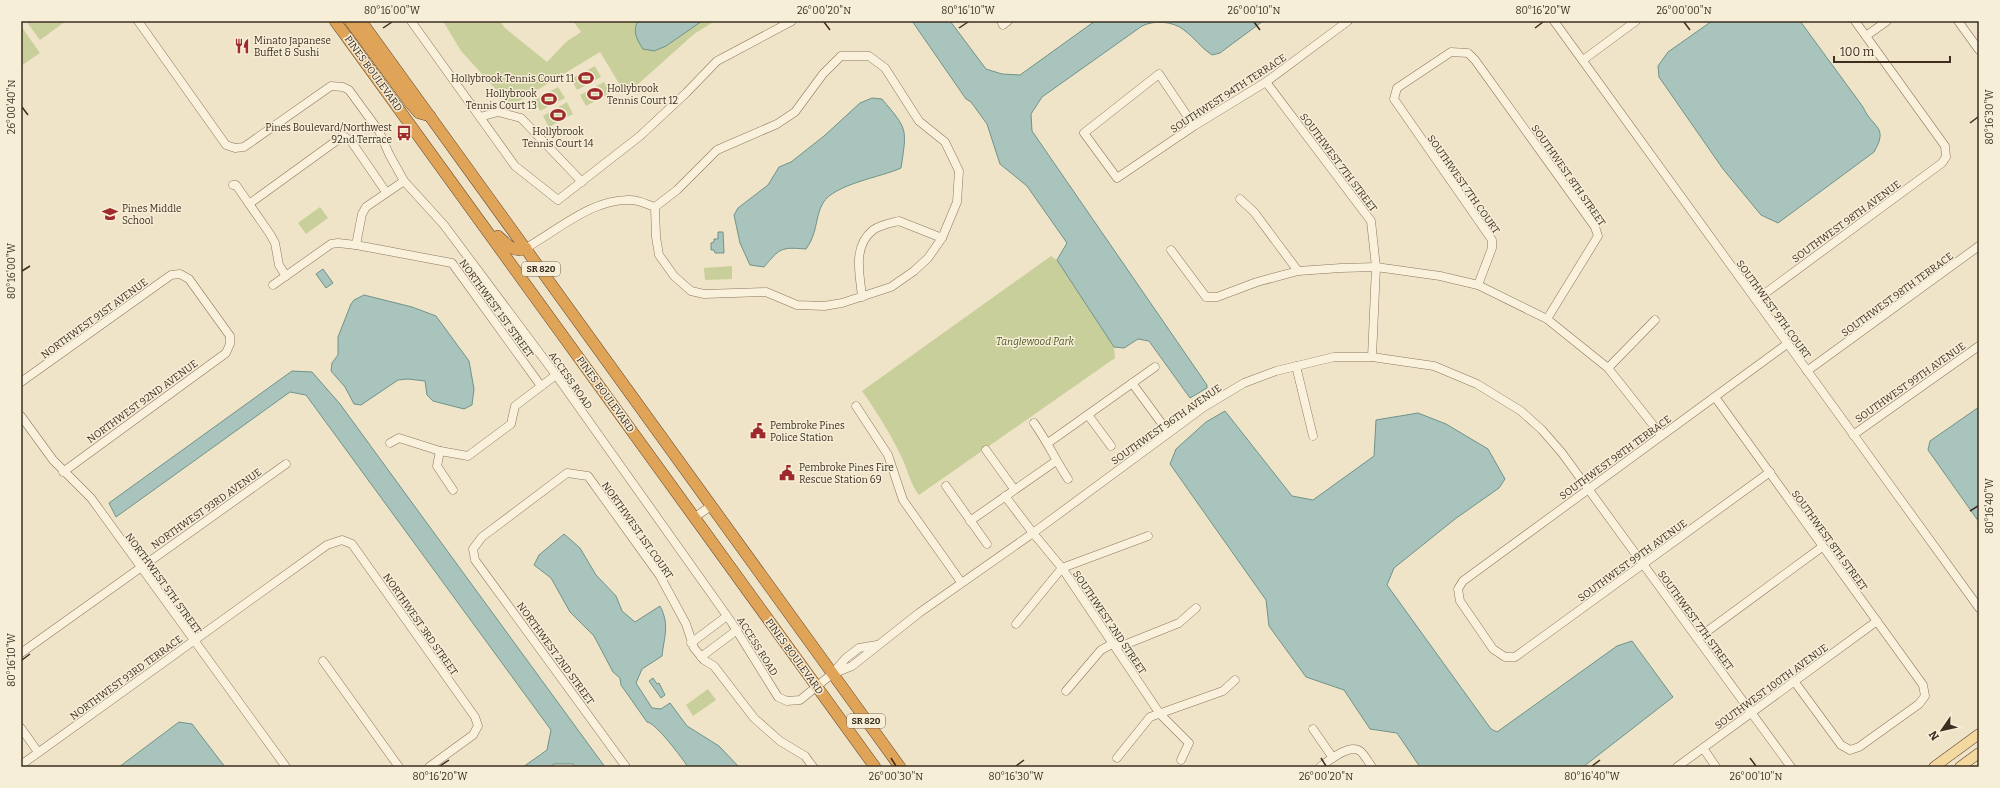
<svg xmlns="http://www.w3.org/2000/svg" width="2000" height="788" viewBox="0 0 2000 788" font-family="Bitter,serif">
<rect width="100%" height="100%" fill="#f0e4c8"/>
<!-- green -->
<g fill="#c9cf9b">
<polygon points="26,21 66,21 40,40"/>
<polygon points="443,21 500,21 505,28 547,62 566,42 581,32 573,21 715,21 694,34 626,95 600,52 511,106 461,51"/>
<polygon points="21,26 40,53 21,66"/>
<polygon points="595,66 601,77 577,90 571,79"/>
<polygon points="604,82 610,93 586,106 580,95"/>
<polygon points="558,87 565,98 540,111 534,100"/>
<polygon points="567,102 573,114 549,127 543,116"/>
<polygon points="320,207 328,218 306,234 298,223"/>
<path d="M1051 256 1057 260 1114 347 1115 358 919 495C910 484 907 467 900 454 889 431 876 411 862 391Z"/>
<polygon points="732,266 732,279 705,280 704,268"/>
<polygon points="708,689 716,700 693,716 686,705"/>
</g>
<!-- water -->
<g fill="#a9c4bc" stroke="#6f938a">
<path d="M638 21H702L666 46 654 51 643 49C637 40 632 31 638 21Z"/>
<path d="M912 21H950L986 69 1002 74 1020 75 1095 21H1263L1220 53 1212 55C1201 48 1194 37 1184 30 1173 21 1154 20 1142 26L1042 97 1031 114 1032 131 1207 385V388L1190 398 1149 341 1138 339 1124 348 1114 347 1057 260 1067 243 1027 186 1000 164 987 124 971 102 966 99Z"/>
<path d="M1712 21H1800L1863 107C1873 129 1889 126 1874 152L1778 223 1761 215 1723 169 1659 77 1658 66 1668 52Z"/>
<path d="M872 98 882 99C908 130 907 128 901 168 882 177 834 184 823 203 815 216 818 233 806 249 781 247 780 248 764 267L750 265 740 243 734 215 738 208 768 185 779 167 791 162 824 136 860 103Z"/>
<polygon points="718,232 723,232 724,253 715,253 714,250 711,250 711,243 714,242 714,239 718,239"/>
<polygon points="323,269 333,283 326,288 316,274"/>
<polygon points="364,295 412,307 436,316 469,361 474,389 472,405 464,409 433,401 427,395 425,381 408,379 398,380 361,405 354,404 345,387 331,371 332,363 338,355 338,337 351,304 354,300"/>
<polygon points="292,371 312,372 340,404 605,767 576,767 573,764 554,764 550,767 523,767 547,750 551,730 306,395 290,392 116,517 109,503"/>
<polygon points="1979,407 1979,522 1928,450 1930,441"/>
<polygon points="1225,411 1292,496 1313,500 1374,456 1376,420 1418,413 1446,424 1488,449 1505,479 1499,488 1455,519 1394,568 1387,585 1491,729 1497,732 1617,646 1632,641 1673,697 1583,767 1420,767 1397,733 1370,729 1344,690 1306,677 1269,626 1266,600 1170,464 1176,449 1206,422"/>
<path d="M564 534 580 548 596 575 616 596 622 611 635 622 660 606C670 625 664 637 662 656L642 669 636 683 652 708 661 709 670 703 687 726 719 746 739 767H688C682 758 656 723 647 722L621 685 620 678 613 672 594 636 570 612 551 578 534 565 539 555Z"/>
<polygon points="653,678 657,684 659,683 665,695 661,698 649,681"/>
<polygon points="179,722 192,724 225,767 119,767"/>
</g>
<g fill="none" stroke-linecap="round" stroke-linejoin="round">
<defs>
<g id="minor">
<polyline points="138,21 226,145 235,148 244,147 331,86 343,87 349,90 379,131 389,154 404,181 444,225 556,375 732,623 778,697 787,701 800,700 832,674 846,658 859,648 877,645"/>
<polyline points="411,21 515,166 558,200 640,136 686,93 717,61 792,21"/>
<polyline points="1001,21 1003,25 1008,21"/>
<polyline points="1554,21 1979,608"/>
<polyline points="1958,21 1979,50"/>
<polyline points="1866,36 1887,21"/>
<polyline points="1583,60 1636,21"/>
<polyline points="1266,82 1371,221 1376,267 1372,357"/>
<polyline points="480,117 498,112 521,118 582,182"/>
<polyline points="1194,126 1159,74 1084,133 1117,178 1194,126 1266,82 1348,21"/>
<polyline points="233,185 236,185 270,234 275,243 279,265 286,276"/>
<polyline points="1240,199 1254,212 1298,271"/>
<polyline points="249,204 343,136 351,141 386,192"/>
<polyline points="356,245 452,263 541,386"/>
<path d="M526 248C558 230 593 198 631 200 639 200 648 205 655 207L677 190 717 150 777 124 795 112 823 74 841 56H869L885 68 919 121 945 142 959 171 957 202 942 238 928 258 914 271 891 287 842 303 824 306 797 305 766 292 704 294 691 291 674 276 659 255 656 237 655 207"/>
<polyline points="1171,250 1206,297 1217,297 1257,282 1298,271 1341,268 1376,267 1440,276 1478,285 1547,319 1608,368 1661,435"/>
<polyline points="273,285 331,244 338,243 356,245 362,214 366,207 404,181"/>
<polyline points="1478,285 1492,248 1492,240 1394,99 1397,88 1451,52 1468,53 1475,60 1595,227 1598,236 1547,319"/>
<path d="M862 297C860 274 852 247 873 230 880 225 891 223 899 221L942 238"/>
<polyline points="1756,300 1942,163 1946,157 1945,146 1855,21"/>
<polyline points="1296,366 1313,436"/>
<polyline points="1608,368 1655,320"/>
<polyline points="1807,371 1979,246"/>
<polyline points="21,382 171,275 180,274 189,279 230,336 230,344 226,353 63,472"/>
<polyline points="1132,383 1168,432"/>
<polyline points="1715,397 1923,685 1925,696 1919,704 1859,747 1850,750 1841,745 1794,681"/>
<polyline points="856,406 888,455 903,500 961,582"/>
<polyline points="1088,415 1111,446"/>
<polyline points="21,416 53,460 91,498 286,767"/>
<path d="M1034 423C1047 441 1056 461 1068 479"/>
<polyline points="1853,435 1979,346"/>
<polyline points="390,443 399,438 440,451 468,456 511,424 515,406 556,375"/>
<polyline points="1048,443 1155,367"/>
<polyline points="986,450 1014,489"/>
<polyline points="440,451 437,466 453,490"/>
<polyline points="1770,472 1515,657 1505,657 1493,649 1460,601 1458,589 1463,581 1787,344"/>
<polyline points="946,486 987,544"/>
<polyline points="1005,496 1033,533 1062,568 1160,714 1189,743 1181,760"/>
<polyline points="695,517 711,506"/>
<polyline points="970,521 1056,461"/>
<polyline points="1016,624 1062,568 1148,536"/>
<polyline points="1698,638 1822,547"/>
<polyline points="691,643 727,616"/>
<polyline points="21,653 286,464"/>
<polyline points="701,657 737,630"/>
<polyline points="323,661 399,767"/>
<polyline points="832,674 852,666 919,613 1033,533 1204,407 1244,383 1276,371 1334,357 1372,357 1434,366 1477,384 1521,411 1542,430 1562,453 1791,767"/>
<polyline points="1066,691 1101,650 1112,644 1124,645 1179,623 1196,608"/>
<polyline points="21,728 38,752"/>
<polyline points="1313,729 1333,758"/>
<polyline points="1703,748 1716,767"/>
<polyline points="1117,758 1150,717 1223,691 1235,680"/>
<polyline points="21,765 327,545 342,540 352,544 475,717 478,726 473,735 429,767"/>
<polyline points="626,767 475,560 473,549 482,537 567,473 588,476 660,576 686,624 694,648 704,660 714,666 754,718 780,741 805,756 813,767"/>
<path d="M1320 767C1328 761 1350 743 1360 751 1365 755 1368 762 1372 767"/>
<polyline points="1677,767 1877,621"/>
</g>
<g id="major">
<polyline points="1934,767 1979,734"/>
<polyline points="1960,767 1979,753"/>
</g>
<g id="highway">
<polyline points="335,21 875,767"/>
<polyline points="350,21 410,103 419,113 430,116"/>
<polyline points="361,21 900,767"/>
<path d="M498 236C507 244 514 254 526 248"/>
</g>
</defs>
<!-- minor casing -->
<use href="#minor" stroke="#8d765c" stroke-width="9"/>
<!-- major casing -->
<use href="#major" stroke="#5b4430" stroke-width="11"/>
<!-- highway casing -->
<use href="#highway" stroke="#5b4430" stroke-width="12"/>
<!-- minor -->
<use href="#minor" stroke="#faf1dc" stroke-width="8"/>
<!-- major -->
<use href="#major" stroke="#f3d9a0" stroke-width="10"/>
<!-- highway -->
<use href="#highway" stroke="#e0a458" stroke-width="11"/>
</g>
<!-- ticks -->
<path fill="none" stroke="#3d2e20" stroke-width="1.5" d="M824 22 830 30M1254 22 1260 30M1684 22 1690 30M383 28 392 22M959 28 968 22M1535 28 1543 22M22 107 28 115M1970 123 1978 117M22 271 30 266M1970 511 1978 506M22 660 30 654M891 758 896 766M1321 758 1326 766M1750 758 1756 766M440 766 449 760M1016 766 1024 760M1592 766 1600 760"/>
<!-- icons -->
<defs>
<symbol id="restaurant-bare" viewBox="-9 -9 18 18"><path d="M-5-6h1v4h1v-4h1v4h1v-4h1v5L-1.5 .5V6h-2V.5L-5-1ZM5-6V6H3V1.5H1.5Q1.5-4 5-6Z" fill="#9e2a2b" stroke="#f7eed8" stroke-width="2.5" paint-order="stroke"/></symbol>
<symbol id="stadium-bare" viewBox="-9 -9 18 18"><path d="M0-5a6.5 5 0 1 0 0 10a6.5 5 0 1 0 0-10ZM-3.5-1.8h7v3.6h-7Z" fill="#9e2a2b" stroke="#f7eed8" stroke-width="2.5" paint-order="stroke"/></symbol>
<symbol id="bus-bare" viewBox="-9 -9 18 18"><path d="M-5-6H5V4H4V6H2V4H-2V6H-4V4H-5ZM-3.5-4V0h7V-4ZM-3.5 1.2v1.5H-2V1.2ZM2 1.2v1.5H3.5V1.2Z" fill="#9e2a2b" stroke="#f7eed8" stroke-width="2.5" paint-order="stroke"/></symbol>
<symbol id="school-bare" viewBox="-9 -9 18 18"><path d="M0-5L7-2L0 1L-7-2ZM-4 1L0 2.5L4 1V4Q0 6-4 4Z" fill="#9e2a2b" stroke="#f7eed8" stroke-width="2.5" paint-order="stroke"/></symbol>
<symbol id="civic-bare" viewBox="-9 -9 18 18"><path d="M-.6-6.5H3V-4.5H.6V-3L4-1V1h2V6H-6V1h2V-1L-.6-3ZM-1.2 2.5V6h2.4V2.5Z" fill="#9e2a2b" stroke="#f7eed8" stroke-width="2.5" paint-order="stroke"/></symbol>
</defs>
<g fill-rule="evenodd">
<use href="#restaurant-bare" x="231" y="35" width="22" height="22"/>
<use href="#stadium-bare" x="575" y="67" width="22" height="22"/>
<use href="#stadium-bare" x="584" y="83" width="22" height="22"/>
<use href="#stadium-bare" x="538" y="88" width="22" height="22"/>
<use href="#stadium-bare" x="547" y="104" width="22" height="22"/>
<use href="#bus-bare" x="393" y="122" width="22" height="22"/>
<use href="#school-bare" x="99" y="203" width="22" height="22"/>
<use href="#civic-bare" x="747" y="420" width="22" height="22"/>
<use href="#civic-bare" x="776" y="462" width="22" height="22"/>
</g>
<g text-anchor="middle" stroke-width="3" stroke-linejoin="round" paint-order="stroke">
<!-- shield labels -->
<g fill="#f7eed8" stroke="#756857" stroke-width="1">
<rect x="522" y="262" width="38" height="14" rx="3"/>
<rect x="847" y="714" width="38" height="14" rx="3"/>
</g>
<g font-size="9" font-weight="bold" fill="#3d2e20">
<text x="541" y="272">SR 820</text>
<text x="866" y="724">SR 820</text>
</g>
<!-- poi labels -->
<g font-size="10" fill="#3d2e20" stroke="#f7eed8" text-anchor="start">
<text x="254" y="44">Minato Japanese<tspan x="254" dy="12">Buffet &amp; Sushi</tspan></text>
<text x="574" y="82" text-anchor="end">Hollybrook Tennis Court 11</text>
<text x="607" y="92">Hollybrook<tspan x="607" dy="12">Tennis Court 12</tspan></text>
<text x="537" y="97" text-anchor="end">Hollybrook<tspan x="537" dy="12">Tennis Court 13</tspan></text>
<text x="392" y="131" text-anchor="end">Pines Boulevard/Northwest<tspan x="392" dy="12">92nd Terrace</tspan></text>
<text x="558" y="135" text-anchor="middle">Hollybrook<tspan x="558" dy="12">Tennis Court 14</tspan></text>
<text x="122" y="212">Pines Middle<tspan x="122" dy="12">School</tspan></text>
<text x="770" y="429">Pembroke Pines<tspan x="770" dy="12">Police Station</tspan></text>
<text x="799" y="471">Pembroke Pines Fire<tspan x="799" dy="12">Rescue Station 69</tspan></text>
</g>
<!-- street labels -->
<g font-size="10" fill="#3d2e20" stroke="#f7eed8">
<text transform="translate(374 73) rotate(54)" y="4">PINES BOULEVARD</text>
<text transform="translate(1228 93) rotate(-33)" y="4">SOUTHWEST 94TH TERRACE</text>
<text transform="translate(1339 162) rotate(53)" y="4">SOUTHWEST 7TH STREET</text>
<text transform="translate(1569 175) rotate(55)" y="4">SOUTHWEST 8TH STREET</text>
<text transform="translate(1464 184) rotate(55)" y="4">SOUTHWEST 7TH COURT</text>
<text transform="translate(1846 221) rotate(-36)" y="4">SOUTHWEST 98TH AVENUE</text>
<text transform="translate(1897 294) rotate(-36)" y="4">SOUTHWEST 98TH TERRACE</text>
<text transform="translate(497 308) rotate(54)" y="4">NORTHWEST 1ST STREET</text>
<text transform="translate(1774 309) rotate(54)" y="4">SOUTHWEST 9TH COURT</text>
<text transform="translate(94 318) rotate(-36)" y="4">NORTHWEST 91ST AVENUE</text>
<text transform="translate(571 380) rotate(55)" y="4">ACCESS ROAD</text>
<text transform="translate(1910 382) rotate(-35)" y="4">SOUTHWEST 99TH AVENUE</text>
<text transform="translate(606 394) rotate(54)" y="4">PINES BOULEVARD</text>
<text transform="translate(142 401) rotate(-36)" y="4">NORTHWEST 92ND AVENUE</text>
<text transform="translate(1166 424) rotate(-35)" y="4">SOUTHWEST 96TH AVENUE</text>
<text transform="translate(1615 457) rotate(-36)" y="4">SOUTHWEST 98TH TERRACE</text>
<text transform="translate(206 508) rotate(-35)" y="4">NORTHWEST 93RD AVENUE</text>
<text transform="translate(638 530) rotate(55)" y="4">NORTHWEST 1ST COURT</text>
<text transform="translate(1830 540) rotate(54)" y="4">SOUTHWEST 8TH STREET</text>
<text transform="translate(1632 560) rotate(-36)" y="4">SOUTHWEST 99TH AVENUE</text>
<text transform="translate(164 583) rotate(54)" y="4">NORTHWEST 5TH STREET</text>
<text transform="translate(1696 620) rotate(54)" y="4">SOUTHWEST 7TH STREET</text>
<text transform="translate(1110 622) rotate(56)" y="4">SOUTHWEST 2ND STREET</text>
<text transform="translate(421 624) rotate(55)" y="4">NORTHWEST 3RD STREET</text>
<text transform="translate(758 646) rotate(58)" y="4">ACCESS ROAD</text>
<text transform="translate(556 653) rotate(54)" y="4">NORTHWEST 2ND STREET</text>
<text transform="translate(795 656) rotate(54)" y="4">PINES BOULEVARD</text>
<text transform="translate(126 677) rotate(-36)" y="4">NORTHWEST 93RD TERRACE</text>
<text transform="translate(1771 686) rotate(-36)" y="4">SOUTHWEST 100TH AVENUE</text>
</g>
<!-- park labels -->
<g font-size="10" font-style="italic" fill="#4d5a26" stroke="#f7eed8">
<text x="1035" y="345">Tanglewood Park</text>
</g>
</g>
<!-- border -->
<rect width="2000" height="788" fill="none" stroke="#f7eed8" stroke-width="44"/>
<!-- north arrow -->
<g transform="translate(1942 730) rotate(236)" stroke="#f7eed8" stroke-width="3" paint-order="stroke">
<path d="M0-3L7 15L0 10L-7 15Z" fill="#3d2e20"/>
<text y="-6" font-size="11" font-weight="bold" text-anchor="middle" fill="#3d2e20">N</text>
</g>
<!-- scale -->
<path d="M1834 56v6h116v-6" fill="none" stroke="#3d2e20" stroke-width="2"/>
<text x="1840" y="56" font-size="12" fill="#3d2e20" stroke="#f7eed8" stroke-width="3" paint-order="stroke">100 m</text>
<rect x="22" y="22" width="1956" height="744" fill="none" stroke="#3d2e20" stroke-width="1.5"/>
<g font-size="10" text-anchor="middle" fill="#3d2e20">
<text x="392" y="14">80°16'00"W</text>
<text x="824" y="14">26°00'20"N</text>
<text x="968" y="14">80°16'10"W</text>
<text x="1254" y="14">26°00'10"N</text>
<text x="1543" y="14">80°16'20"W</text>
<text x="1684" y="14">26°00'00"N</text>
<text transform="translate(11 107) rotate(-90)" y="4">26°00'40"N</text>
<text transform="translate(1989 117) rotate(-90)" y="4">80°16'30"W</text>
<text transform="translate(11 271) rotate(-90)" y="4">80°16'00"W</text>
<text transform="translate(1989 506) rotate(-90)" y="4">80°16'40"W</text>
<text transform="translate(11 660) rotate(-90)" y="4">80°16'10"W</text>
<text x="440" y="780">80°16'20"W</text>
<text x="896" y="780">26°00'30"N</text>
<text x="1016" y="780">80°16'30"W</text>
<text x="1326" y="780">26°00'20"N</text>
<text x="1592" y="780">80°16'40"W</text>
<text x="1756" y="780">26°00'10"N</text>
</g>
</svg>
